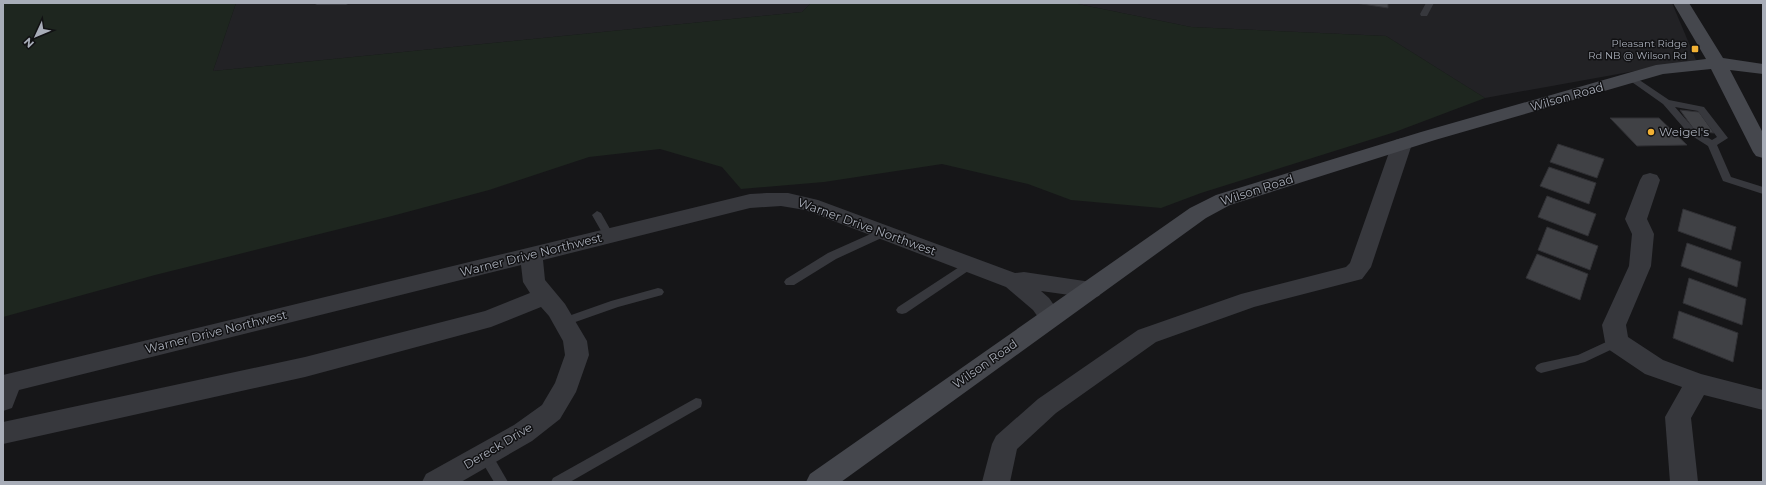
<svg xmlns="http://www.w3.org/2000/svg" width="1766" height="485" viewBox="0 0 1766 485" font-family="Montserrat,sans-serif">
<rect width="100%" height="100%" fill="#161618"/>
<!-- built -->
<g fill="#222225">
<polygon points="236,3 811,3 802,12 213,71"/>
<polygon points="1073,3 1672,3 1696,60 1485,98 1386,36 1191,27"/>
</g>
<!-- green -->
<polygon fill="#1e261f" points="3,3 236,3 213,71 802,12 811,3 1073,3 1191,27 1386,36 1485,98 1395,132 1201,193 1161,208 1071,200 1028,184 942,164 824,182 741,189 722,167 660,149 589,157 489,190 392,216 155,275 3,317"/>
<!-- building -->
<g fill="#404145" stroke="#303034">
<polygon points="1355,3 1388,3 1388,8"/>
<polygon points="1680,110 1699,112 1714,133 1695,131"/>
<polygon points="1610,118 1659,118 1687,145 1637,146"/>
<polygon points="1558,144 1604,159 1597,178 1550,162"/>
<polygon points="1549,167 1596,183 1589,204 1540,186"/>
<polygon points="1547,196 1596,214 1588,236 1538,217"/>
<polygon points="1683,209 1736,227 1731,250 1678,231"/>
<polygon points="1547,227 1598,246 1590,270 1538,250"/>
<polygon points="1687,243 1741,262 1737,287 1681,266"/>
<polygon points="1537,254 1588,274 1580,300 1526,278"/>
<polygon points="1689,278 1746,299 1742,325 1683,303"/>
<polygon points="1679,311 1738,333 1733,362 1673,338"/>
</g>
<g fill="none" stroke-linecap="round" stroke-linejoin="round">
<!-- lane -->
<g fill="#37383d" fill-rule="evenodd">
<polygon points="313,3 350,3 346,5 317,5"/>
<polygon points="1426,3 1434,3 1427,16 1421,16 1420,14"/>
<path d="M1632 75 1669 100 1704 107 1728 138 1717 145 1731 177 1763 187V194L1723 181 1708 146 1689 134 1663 104 1629 80 1627 78ZM1675 107 1698 111 1717 137 1712 140 1695 130Z"/>
<polygon points="597,211 601,213 614,236 613,239 605,239 604,236 592,215"/>
<polygon points="884,228 888,229 889,232 888,235 836,259 794,285 786,285 784,282 786,279 828,253"/>
<polygon points="970,260 974,261 976,264 974,267 906,313 902,314 898,313 896,310 898,307"/>
<polygon points="658,288 662,289 664,292 662,295 618,307 564,326 560,325 558,322 560,319 611,301"/>
<polygon points="1617,337 1621,339 1623,342 1621,345 1585,362 1541,373 1537,371 1535,368 1537,365 1541,363 1578,355"/>
<polygon points="696,398 701,399 702,403 701,407 570,482 551,482 553,478"/>
<polygon points="485,449 490,451 508,482 494,482 478,455 480,451"/>
</g>
<!-- street -->
<g fill="#37383d" fill-rule="evenodd">
<polygon points="1402,138 1409,140 1412,144 1371,267 1362,279 1254,307 1156,342 1056,413 1017,449 1010,482 982,482 992,444 996,436 1038,399 1138,330 1241,294 1346,267 1350,263 1392,144 1395,140"/>
<polygon points="1650,173 1657,175 1660,180 1647,219 1654,234 1651,266 1626,325 1628,337 1663,360 1701,374 1763,390 1763,410 1704,395 1691,418 1698,482 1670,482 1665,417 1682,387 1645,374 1608,349 1605,342 1602,325 1629,266 1632,234 1625,219 1640,180 1643,175"/>
<polygon points="767,193 788,193 818,200 1015,273 1024,272 1091,282 1099,284 1103,290 1099,296 1091,298 1041,291 1049,298 1063,318 1059,324 1051,327 1043,324 1033,310 1006,287 805,210 781,206 750,208 543,260 545,280 565,304 587,341 589,355 576,392 560,419 532,441 461,482 422,482 426,474 514,425 542,405 555,383 565,355 563,341 549,316 541,307 491,327 305,377 3,444 3,422 305,357 485,311 530,293 523,282 521,265 19,390 12,408 3,411 3,375 750,194"/>
</g>
<!-- secondary -->
<polygon fill="#45474d" fill-rule="evenodd" points="1673,3 1689,3 1723,58 1763,64 1763,74 1730,70 1763,133 1763,158 1756,156 1753,152 1711,69 1663,74 1435,140 1230,205 1206,218 841,482 806,482 810,474 1190,208 1216,195 1421,132 1656,65 1706,59"/>
</g>
<!-- markers -->
<g fill="#f2b134" stroke="#111113" stroke-width="1.5">
<rect x="1691" y="45" width="8" height="8" rx="2"/>
<circle cx="1651" cy="132" r="4"/>
</g>
<g text-anchor="middle" stroke-width="3" stroke-linejoin="round" paint-order="stroke">
<!-- far-poi labels -->
<g font-size="10" fill="#a8adb8" stroke="#111113" text-anchor="end">
<text x="1687" y="47">Pleasant Ridge<tspan x="1687" dy="12">Rd NB @ Wilson Rd</tspan></text>
</g>
<!-- street labels -->
<g font-size="12" fill="#a8adb8" stroke="#111113">
<text transform="translate(1567 97) rotate(-16)" y="4">Wilson Road</text>
<text transform="translate(1257 190) rotate(-18)" y="4">Wilson Road</text>
<text transform="translate(867 227) rotate(20)" y="4">Warner Drive Northwest</text>
<text transform="translate(531 255) rotate(-14)" y="4">Warner Drive Northwest</text>
<text transform="translate(216 332) rotate(-14)" y="4">Warner Drive Northwest</text>
<text transform="translate(985 364) rotate(-35)" y="4">Wilson Road</text>
<text transform="translate(498 446) rotate(-31)" y="4">Dereck Drive</text>
</g>
<!-- poi labels -->
<g font-size="12" fill="#a8adb8" stroke="#111113" text-anchor="start">
<text x="1659" y="136">Weigel's</text>
</g>
</g>
<!-- border -->
<rect width="1766" height="485" fill="none" stroke="#a8adb8" stroke-width="8"/>
<!-- north arrow -->
<g transform="translate(36 36) rotate(226)" stroke="#111113" stroke-width="3" paint-order="stroke">
<path d="M0-3L7 15L0 10L-7 15Z" fill="#a8adb8"/>
<text y="-6" font-size="11" font-weight="bold" text-anchor="middle" fill="#a8adb8">N</text>
</g>
</svg>
